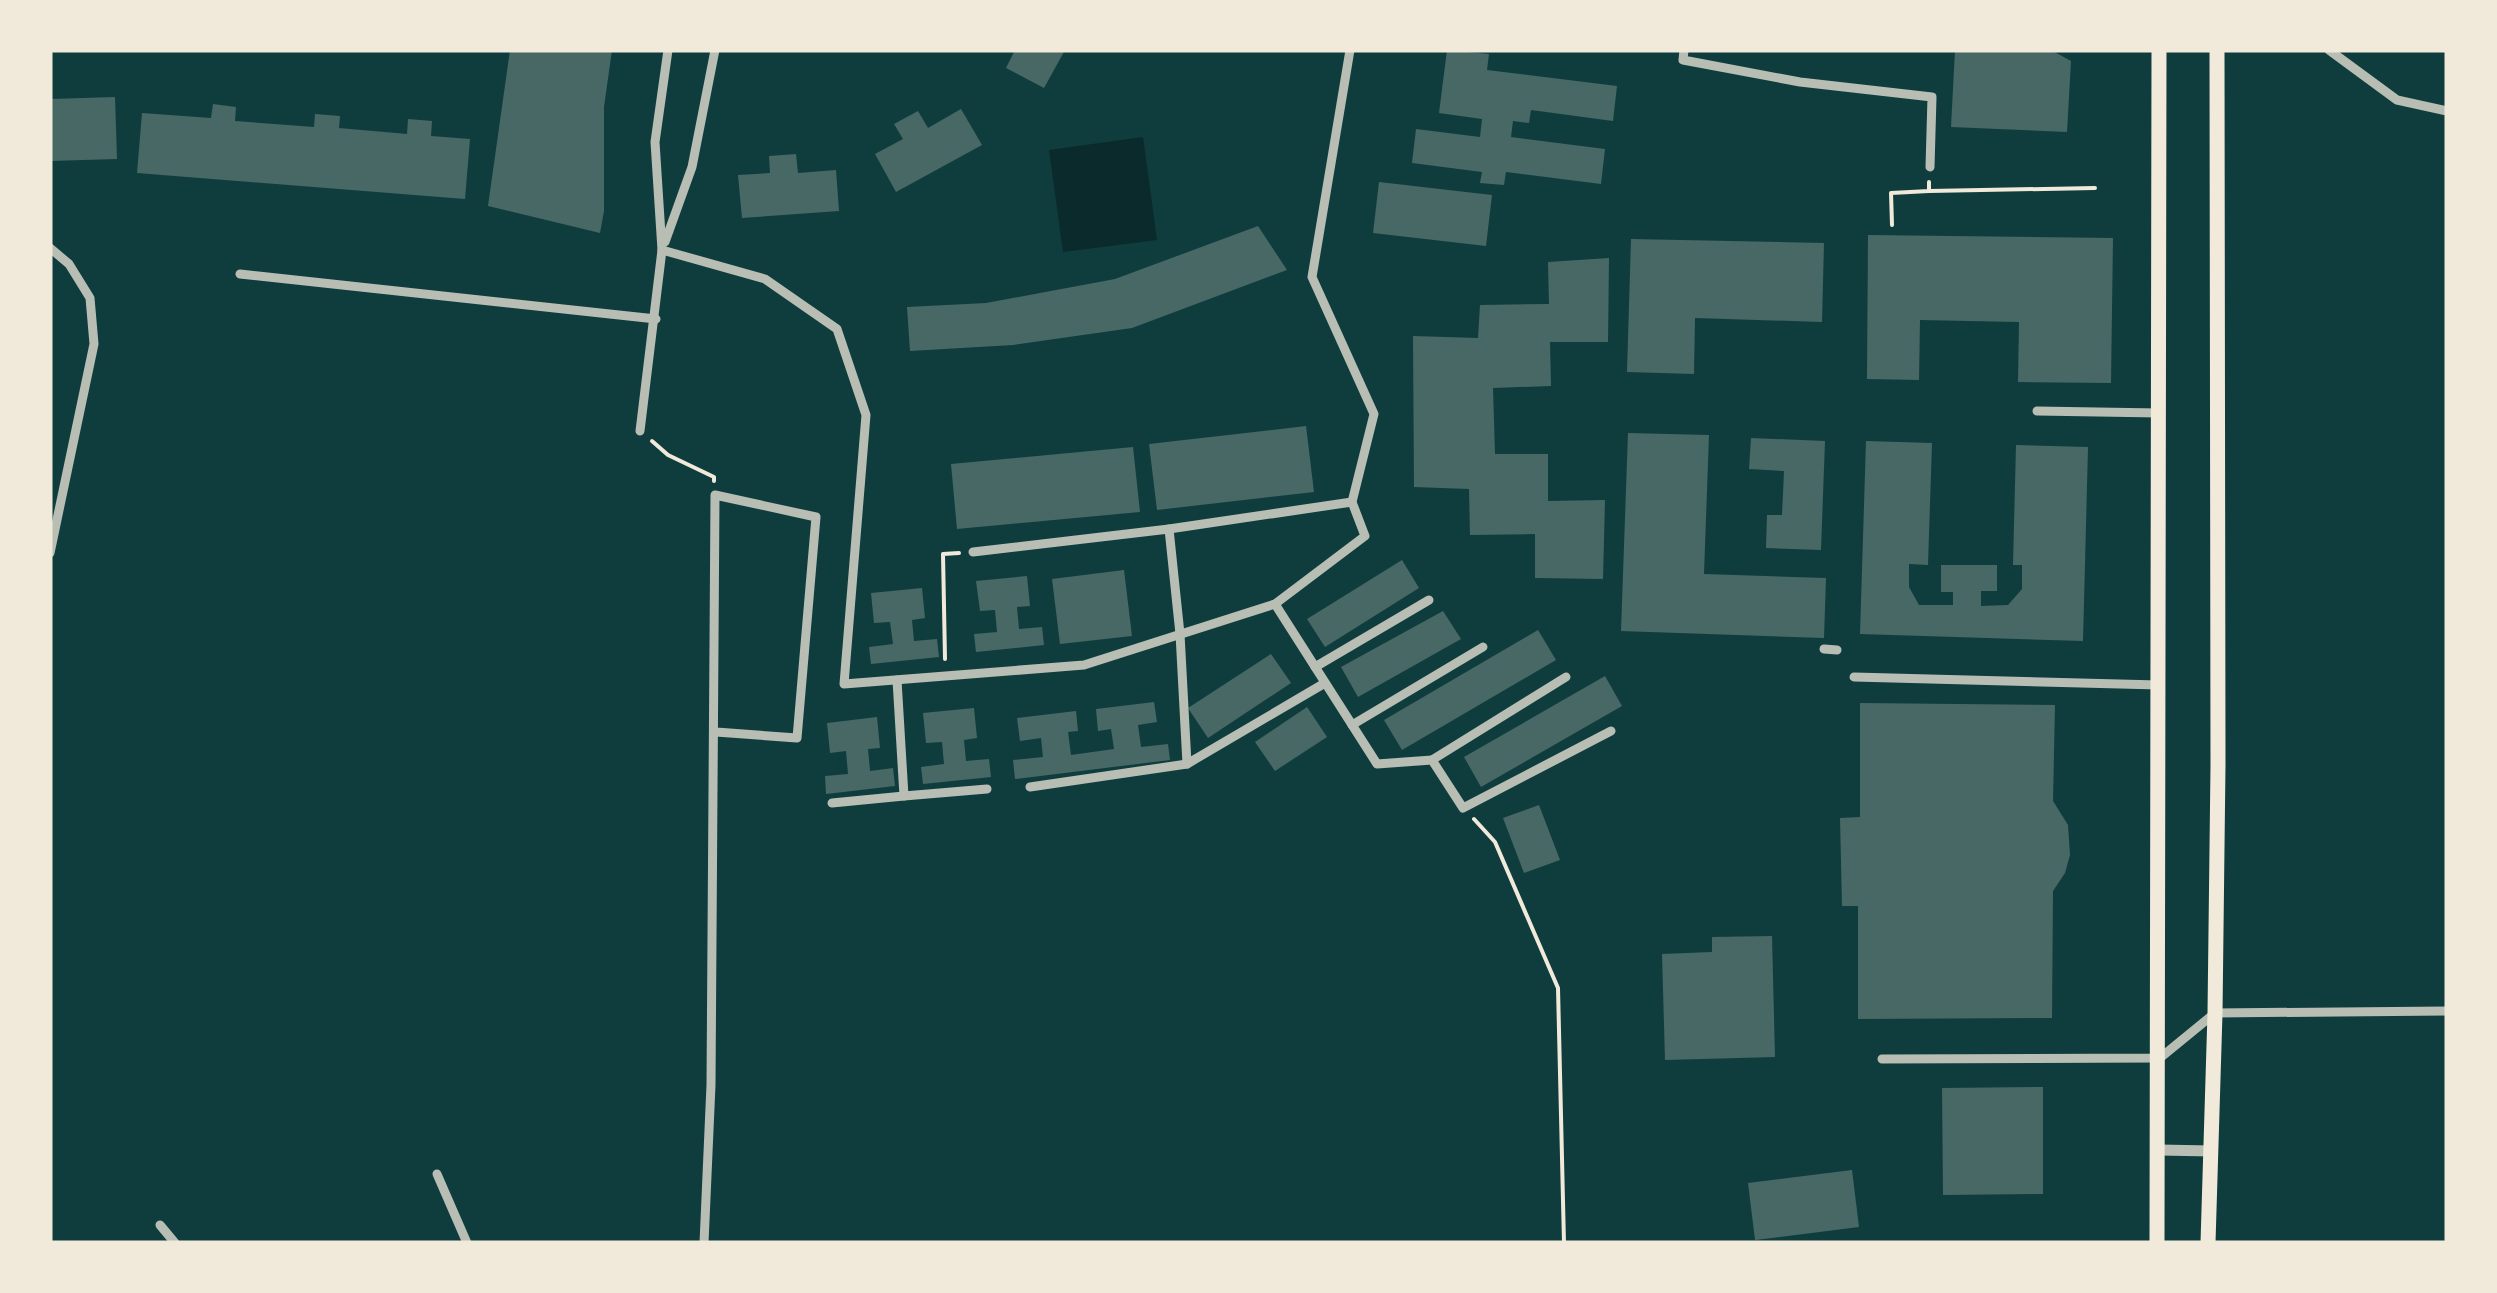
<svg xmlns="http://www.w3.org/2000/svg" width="2497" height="1293" viewBox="0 0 2497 1293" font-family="'Alegreya Sans',sans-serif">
<rect width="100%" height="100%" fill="#0f3d3e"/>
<!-- water -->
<polygon fill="#0a2a2b" points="1143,137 1157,240 1063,252 1049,150"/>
<!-- building -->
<g fill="#486865">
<polygon points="510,50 612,50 604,107 604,211 600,233 488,206"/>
<polygon points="1015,50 1065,50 1044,88 1006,68"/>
<polygon points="1447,50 1489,54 1487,70 1617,86 1613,121 1531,110 1529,123 1513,121 1511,137 1605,149 1601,184 1506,172 1504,185 1480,183 1482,172 1412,163 1416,129 1480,137 1482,119 1439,113"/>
<polygon points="1955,50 2051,50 2071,61 2067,132 1951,127"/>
<polygon points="115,97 117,159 50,161 50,99"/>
<polygon points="213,104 236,107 235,121 314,127 315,114 340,116 339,128 407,134 408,119 432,121 431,136 470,139 465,199 137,173 142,113 211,118"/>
<polygon points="961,109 982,145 896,192 875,154 903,139 894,124 918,111 928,128"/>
<polygon points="796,154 798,173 836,170 839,211 742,218 738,175 770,173 769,156"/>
<polygon points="1379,182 1492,195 1486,246 1373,233"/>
<polygon points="1258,226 1287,270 1132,328 1013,345 910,351 907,307 986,303 1115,279"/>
<polygon points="1868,235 2113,238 2111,383 2018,382 2019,322 1920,320 1919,380 1867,379"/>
<polygon points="1631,239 1824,243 1822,322 1695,318 1694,374 1627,372"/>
<polygon points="1609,258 1608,342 1550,342 1551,386 1493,388 1495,454 1548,454 1548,501 1605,500 1603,579 1535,578 1535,534 1470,535 1469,489 1414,487 1413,336 1478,338 1480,305 1549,304 1548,262"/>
<polygon points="1306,426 1314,492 1157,510 1149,444"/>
<polygon points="1628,433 1709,435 1704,574 1826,578 1824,638 1621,631"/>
<polygon points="1751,438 1825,441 1821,550 1766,548 1767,515 1782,515 1784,471 1749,469"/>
<polygon points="1866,441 1932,443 1928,565 1909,564 1909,587 1919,605 1953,605 1953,592 1941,592 1941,565 1997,565 1997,591 1981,591 1981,606 2008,605 2022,589 2022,565 2013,565 2016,445 2088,447 2083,641 1860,634"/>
<polygon points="1133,447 1140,512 957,529 951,464"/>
<polygon points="1402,560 1419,588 1325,647 1307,619"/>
<polygon points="1124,570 1132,636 1060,644 1052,579"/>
<polygon points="1027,576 1030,606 1017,607 1019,629 1042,627 1044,645 976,652 974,634 997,632 995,610 980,611 976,581"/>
<polygon points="922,588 925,618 912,620 914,641 937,639 939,657 871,664 869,647 893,644 890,622 874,623 871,593"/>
<polygon points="1443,611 1461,639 1358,697 1341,667"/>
<polygon points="1538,630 1556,660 1402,750 1384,720"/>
<polygon points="1271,654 1291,683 1208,738 1188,708"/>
<polygon points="1605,676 1622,706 1481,787 1464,757"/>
<polygon points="1154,702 1157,722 1138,725 1141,747 1168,744 1170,760 1015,779 1013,760 1043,757 1041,738 1020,741 1017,718 1076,711 1078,731 1068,732 1071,755 1114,749 1111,729 1098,731 1096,709"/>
<polygon points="1860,703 2055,705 2053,801 2068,825 2070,855 2065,873 2053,891 2052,1018 1858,1019 1858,906 1842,906 1840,818 1860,817"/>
<polygon points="1307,707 1327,737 1275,771 1255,742"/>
<polygon points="974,708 977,738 964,740 966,761 989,759 991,777 923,784 921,767 944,764 942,742 926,743 923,713"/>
<polygon points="877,717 880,748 868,749 870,771 893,768 895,786 826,794 825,776 848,774 846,751 830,753 827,723"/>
<polygon points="1539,805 1560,860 1524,873 1503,818"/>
<polygon points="1772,936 1775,1057 1665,1060 1662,954 1712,952 1712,937"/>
<polygon points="2043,1087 2043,1194 1943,1195 1942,1088"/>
<polygon points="1852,1170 1859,1227 1755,1240 1748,1183"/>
</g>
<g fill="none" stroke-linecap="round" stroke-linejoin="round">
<!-- path -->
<g stroke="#f1e9da" stroke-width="4">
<polyline points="1929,191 2095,188"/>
<polyline points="1892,225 1891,193 1929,191 1929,182"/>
<polyline points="652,441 668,455 714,477 714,481"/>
<polyline points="945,659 943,554 959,553"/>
<polyline points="1474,819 1495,842 1558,988 1564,1243"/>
</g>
<!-- minor -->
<g stroke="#b8beb3" stroke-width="9">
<polyline points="1684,50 1683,60 1800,82 1932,97 1930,167"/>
<polyline points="2329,50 2397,100 2447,111"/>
<polyline points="665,242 692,167 715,50"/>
<polyline points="50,248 69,264 90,298 94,344 50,553"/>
<polyline points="662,250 765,279 837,329 866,415 844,684 1084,665 1275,604 1365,536 1352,502 1374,414 1312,277 1350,50"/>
<polyline points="240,274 656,319"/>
<polyline points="2037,411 2159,413"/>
<polyline points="640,431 662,250 655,142 668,50"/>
<polyline points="973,552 1169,529"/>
<polyline points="1275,604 1377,764 1432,760 1463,808 1611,731"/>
<polyline points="1824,649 1837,650"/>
<polyline points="1315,667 1429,600"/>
<polyline points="1854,677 2159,685"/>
<polyline points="897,680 904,796 987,789"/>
<polyline points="1325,683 1187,764 1180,634 1169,529 1352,502"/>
<polyline points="1352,725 1483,647"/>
<polyline points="1432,760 1566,677"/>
<polyline points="1030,787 1187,764"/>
<polyline points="832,803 904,796"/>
<polyline points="1882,1059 2160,1058 2215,1013 2447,1011"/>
<polyline points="437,1174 467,1243"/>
<polyline points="160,1225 175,1243"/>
<polyline points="704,1243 711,1085 715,495 816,517 797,738 716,732"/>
</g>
<!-- tertiary -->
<polyline stroke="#b8beb3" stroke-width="11" points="2159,1150 2212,1151"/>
<!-- trunk -->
<g stroke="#f1e9da" stroke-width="15">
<polyline points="2157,1243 2159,50"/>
<polyline points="2208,1243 2215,1013 2218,765 2217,50"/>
</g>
</g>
<!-- border -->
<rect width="2497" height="1293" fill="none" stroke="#f1e9da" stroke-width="105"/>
</svg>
